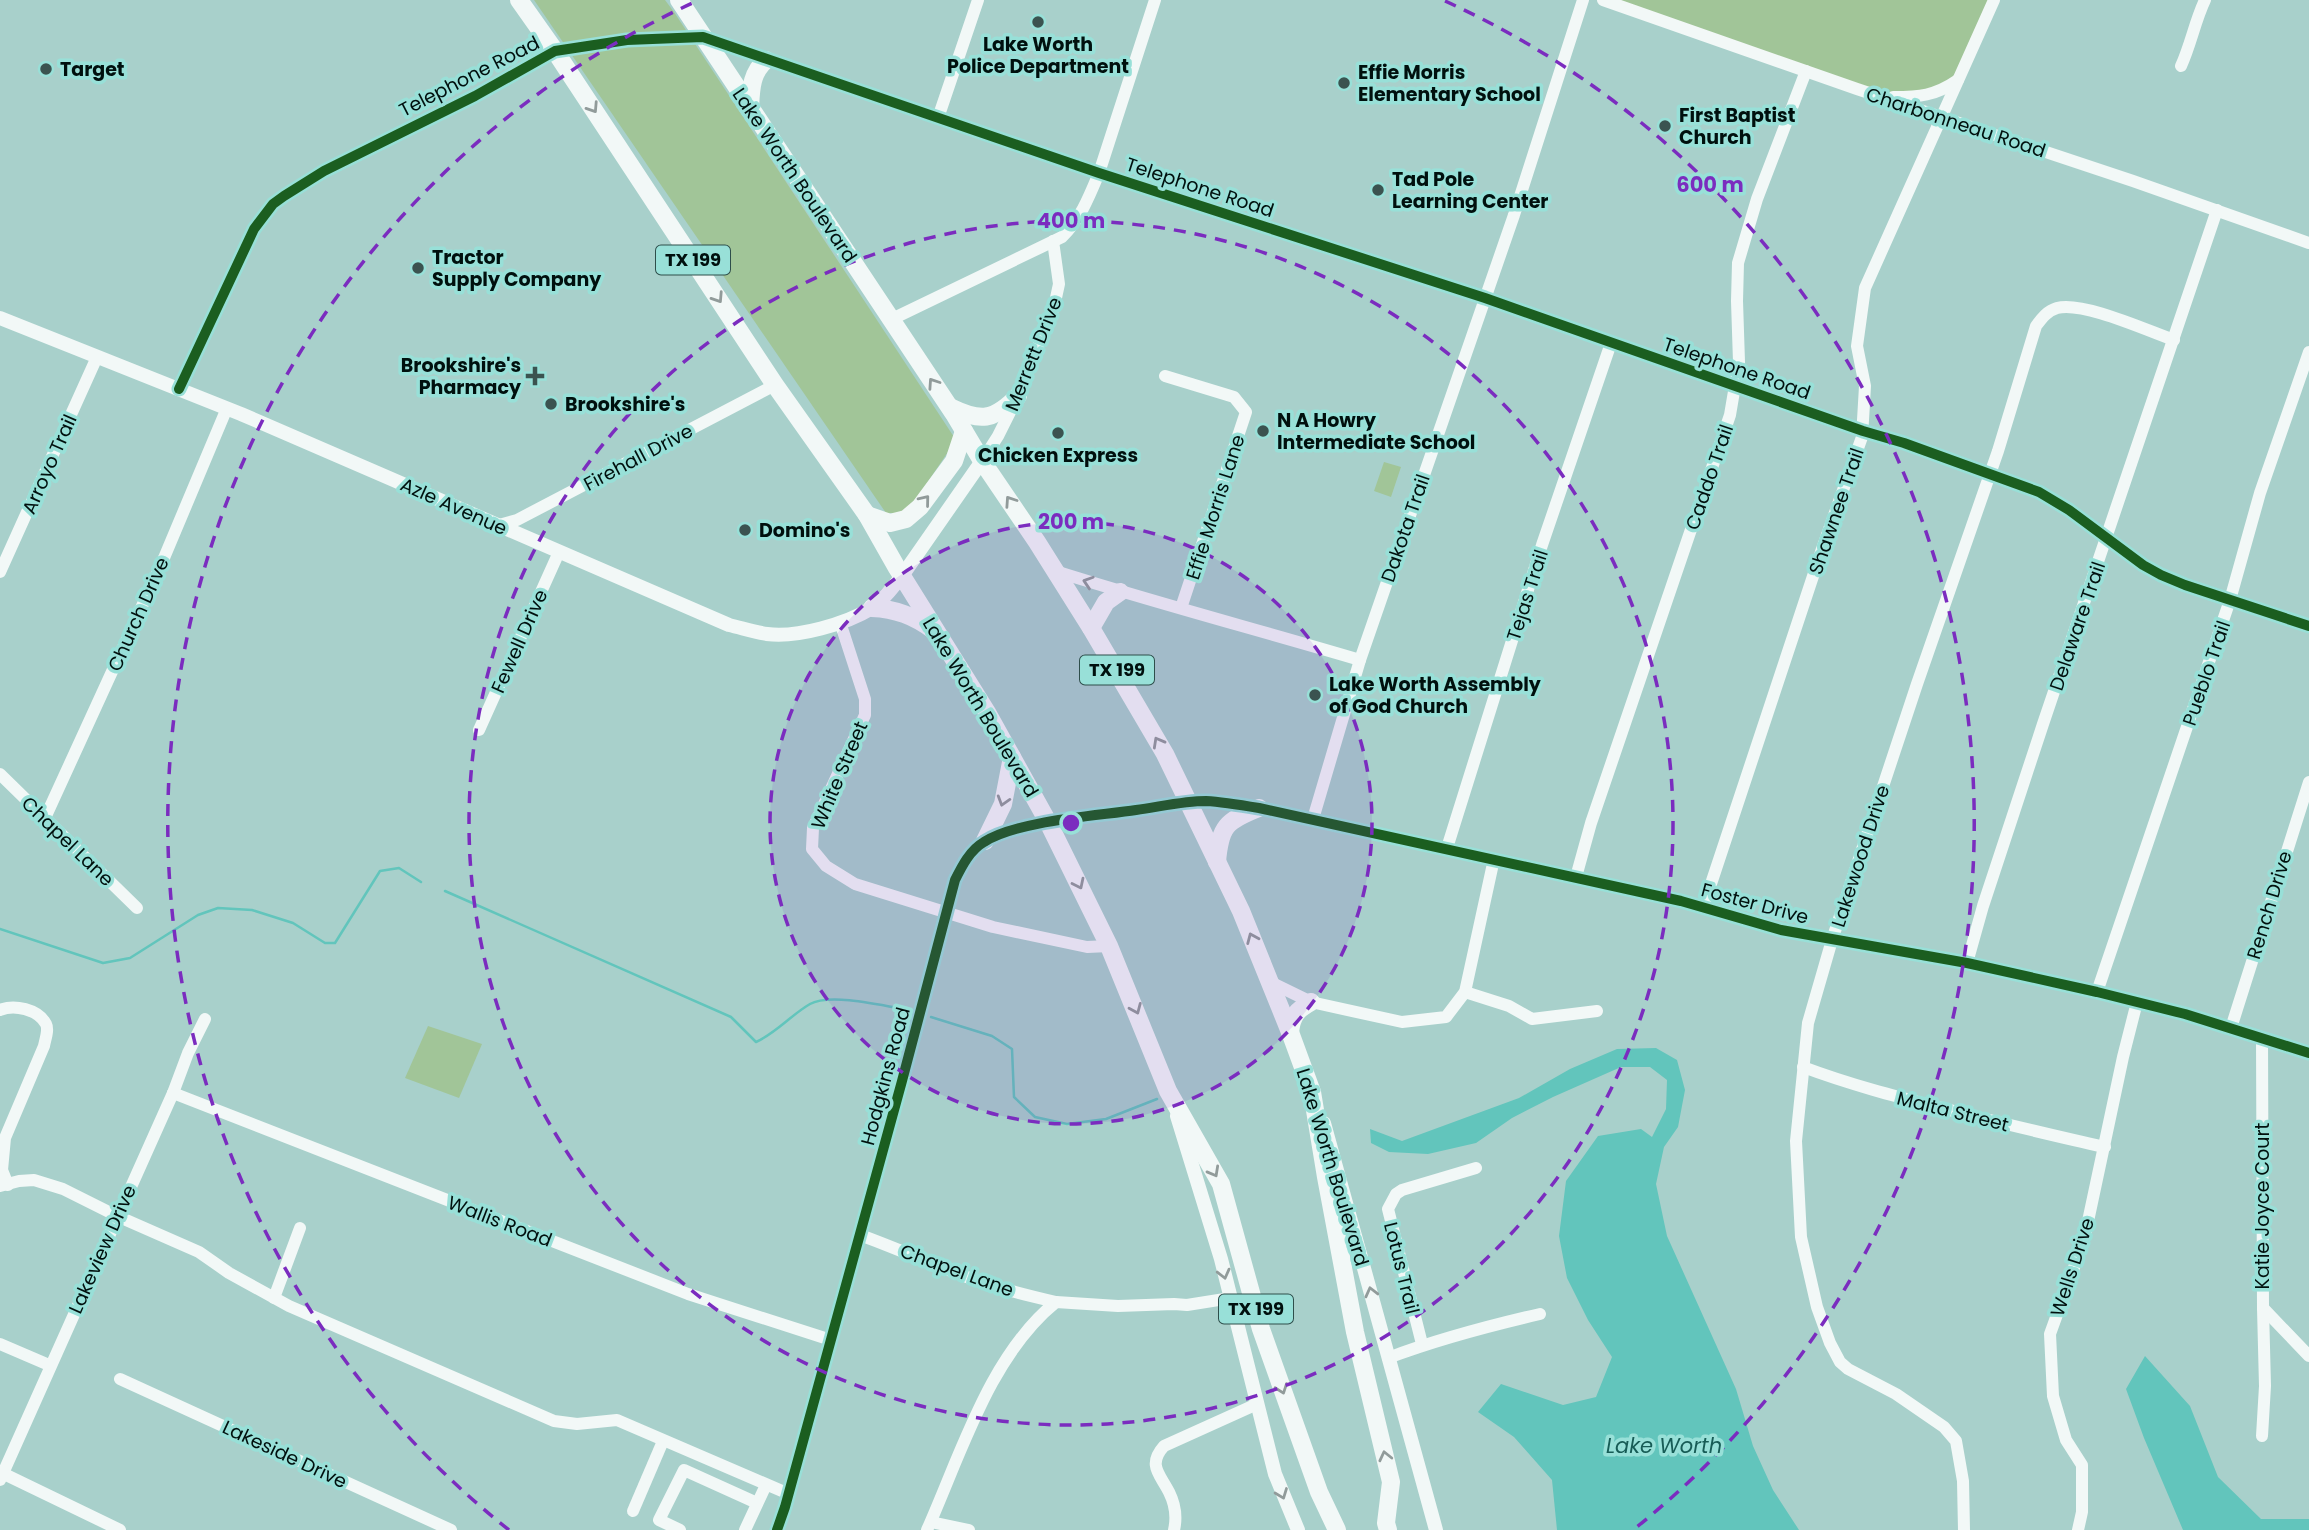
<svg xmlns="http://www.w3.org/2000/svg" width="2309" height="1530" viewBox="0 0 2309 1530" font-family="Poppins,sans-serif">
<rect width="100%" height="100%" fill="#a8d0cb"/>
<!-- green -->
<g fill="#a1c598">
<polygon points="534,0 665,0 674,12 956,440 907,513 886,513"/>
<polygon points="1604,0 1994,0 1958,80 1931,94 1881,97"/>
<polygon points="1384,462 1401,467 1391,497 1374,491"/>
<polygon points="428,1026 482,1044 459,1098 405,1078"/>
</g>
<!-- water -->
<g fill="#62c5bc">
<polygon points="1656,1048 1677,1060 1685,1090 1678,1127 1664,1147 1656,1184 1667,1236 1736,1389 1753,1446 1773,1490 1799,1530 1557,1530 1552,1480 1514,1437 1478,1412 1501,1384 1563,1405 1596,1397 1612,1357 1588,1320 1567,1278 1559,1236 1566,1181 1598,1136 1641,1129 1652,1137 1666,1109 1667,1080 1650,1067 1621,1067 1553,1097 1512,1118 1476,1143 1428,1154 1389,1152 1371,1143 1370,1129 1402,1141 1519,1098 1570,1069 1617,1049"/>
<polygon points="2145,1356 2190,1406 2218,1477 2261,1519 2309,1519 2309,1530 2183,1530 2144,1438 2126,1389"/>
</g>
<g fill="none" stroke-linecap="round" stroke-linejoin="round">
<!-- stream -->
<g stroke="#62c5bc" stroke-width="2.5">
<path d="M445 891 731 1017 756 1042C776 1033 791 1015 810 1004 831 992 889 1007 914 1011"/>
<polyline points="0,929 103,963 130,958 198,915 218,908 252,910 293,923 325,943 335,943 380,871 399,868 421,882"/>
<polyline points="931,1017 992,1036 1012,1049 1014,1097 1035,1117 1067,1124 1106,1119 1157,1099"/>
</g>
<!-- minor -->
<g stroke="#f2f8f7" stroke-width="12">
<polyline points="1603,0 1857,89 2133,181 2309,243"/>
<path d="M2181 66C2191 44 2195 21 2205 0"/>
<path d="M1893 97C1919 97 1935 96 1958 80"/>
<polyline points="938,118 978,0"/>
<path d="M890 320 1062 237C1081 218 1089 197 1099 173L1155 0"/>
<polyline points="1165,376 1234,397 1246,412 1181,608"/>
<polyline points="179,389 254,229 273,204 284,196 324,171 475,96 555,51 627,40 703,37 1099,173 1485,298 1863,431 1904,443 2039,492 2069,510 2143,565 2161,575 2185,585 2309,626"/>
<polyline points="982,461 998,436 1018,396 1054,307 1059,284 1053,241"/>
<polyline points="499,525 517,520 775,385"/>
<path d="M1055 571C1156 603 1259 630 1360 660"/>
<polyline points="0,572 97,357"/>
<polyline points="840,622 865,699 865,715 813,828 812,849 826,866 855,884 993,927 1087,947 1109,946"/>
<polyline points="479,730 559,552"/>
<polyline points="0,774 137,908"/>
<polyline points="45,818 164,558 227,408"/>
<polyline points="1313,819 1360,660 1514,215 1583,0"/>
<polyline points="1447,848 1542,545 1611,343"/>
<polyline points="1576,877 1591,823 1730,415 1739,362 1737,301 1738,263 1757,199 1806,71"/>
<polyline points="1703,908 1822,549 1862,437 1865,386 1857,346 1865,288 1994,0"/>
<polyline points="1967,963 1983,906 2043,724 2217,210"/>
<polyline points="1270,982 1311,1002 1402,1022 1446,1017 1465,992 1494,859"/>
<polyline points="1465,992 1509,1006 1532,1019 1597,1011"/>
<polyline points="2097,992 2230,600 2260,493 2309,352"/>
<path d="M0 1010C14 1004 38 1009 46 1024 49 1030 45 1040 44 1046L5 1138 2 1170 8 1185"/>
<polyline points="2231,1028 2309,782"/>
<polyline points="2262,1038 2263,1308 2309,1356"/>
<path d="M1803 1067C1859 1088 1911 1100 1969 1115 2014 1126 2059 1137 2105 1147"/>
<polyline points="173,1093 688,1294 831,1340"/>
<polyline points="0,1186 19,1181 34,1180 63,1189 117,1216 199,1252 229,1273 289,1306 554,1421 577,1424 617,1420 789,1494"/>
<path d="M860 1235C896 1248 931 1264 967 1277 996 1288 1026 1295 1056 1302"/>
<polyline points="274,1298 300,1228"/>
<polyline points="0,1344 49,1365"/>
<polyline points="1422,1344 1388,1209 1396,1194 1402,1190 1476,1168"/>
<path d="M1388 1358C1438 1339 1488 1326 1540 1314"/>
<polyline points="120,1379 451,1530"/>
<polyline points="2262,1436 2265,1386 2263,1308"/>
<polyline points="0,1472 120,1530"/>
<polyline points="0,1480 173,1093 188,1053 205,1019"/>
<polyline points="633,1511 663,1441"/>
<polyline points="931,1522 969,1530"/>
<polyline points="680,1530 659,1520 684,1470 757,1503"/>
<polyline points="745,1530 766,1485"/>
<path d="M777 1530 785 1507 902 1081 955 880C962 866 970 850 984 842 1016 821 1096 816 1136 810 1159 807 1183 801 1206 801 1223 802 1241 805 1259 808L1681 901 1781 930 1967 963 2097 992 2185 1014 2309 1053"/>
<path d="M927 1530C961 1454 990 1355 1056 1302L1118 1306 1174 1304 1187 1305 1231 1298"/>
<path d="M1174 1530C1177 1517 1175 1504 1169 1492 1160 1474 1147 1465 1164 1446L1257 1404"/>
<path d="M1964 1530 1963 1481 1956 1441 1944 1427 1896 1394 1848 1369 1840 1362 1830 1343 1817 1307 1801 1237 1796 1141 1808 1023 1832 940 1917 684 1998 451 2036 326C2042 318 2047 311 2057 308 2083 301 2148 331 2174 340"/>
<polyline points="2078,1530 2082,1512 2082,1465 2066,1440 2053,1396 2050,1334 2084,1240 2123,1057 2137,1002"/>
</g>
<!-- major -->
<g stroke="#f2f8f7" stroke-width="14">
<path d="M0 318 241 414 729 625C742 628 754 632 767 634 797 638 846 624 872 608 884 600 893 587 902 576L982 461"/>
<polyline points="1177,1116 1221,1259 1275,1474 1298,1530"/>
<polyline points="1324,1123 1436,1530"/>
</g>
<!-- highway -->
<g stroke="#f2f8f7" stroke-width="18">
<polyline points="519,0 555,51 775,385 867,515 897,568 988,714 1048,822 1109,946 1168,1091 1221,1184 1261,1329 1319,1492 1337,1530"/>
<polyline points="679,0 954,414 982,461 1037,542 1091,628 1165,754 1241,911 1290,1032 1312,1092 1326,1177 1355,1332 1391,1482 1386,1523 1388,1530"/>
<path d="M750 108C751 89 751 73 766 60"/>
<path d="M950 407C981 422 993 421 1018 396"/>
<polyline points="867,515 890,523 906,519 920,507 954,461 964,431"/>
<path d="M872 608C896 609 914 616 933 630"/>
<polyline points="1091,628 1106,602 1120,592"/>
<polyline points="985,841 1003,804 1012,757"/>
<path d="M1217 862C1220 826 1226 821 1259 808"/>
<path d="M1290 1032C1292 1015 1297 1010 1311 1002"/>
</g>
<defs>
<g id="cycleway">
<polyline points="179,389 254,229 273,204 284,196 324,171 475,96 555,51 627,40 703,37 1099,173 1485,298 1863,431 1904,443 2039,492 2069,510 2143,565 2161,575 2185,585 2309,626"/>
<path d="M777 1530 785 1507 902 1081 955 880C962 866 970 850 984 842 1016 821 1096 816 1136 810 1159 807 1183 801 1206 801 1223 802 1241 805 1259 808L1681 901 1781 930 1967 963 2097 992 2185 1014 2309 1053"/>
</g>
</defs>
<!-- cycleway casing -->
<use href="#cycleway" stroke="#98e0d8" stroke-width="15"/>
<!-- cycleway -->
<use href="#cycleway" stroke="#1b5e20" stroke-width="10"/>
</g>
<!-- one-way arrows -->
<defs><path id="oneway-chevron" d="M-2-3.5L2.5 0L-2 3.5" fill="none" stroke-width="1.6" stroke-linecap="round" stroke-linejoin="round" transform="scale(1.75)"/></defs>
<g stroke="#919b9a">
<use href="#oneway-chevron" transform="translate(593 108) rotate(57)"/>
<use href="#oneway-chevron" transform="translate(718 298) rotate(57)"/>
<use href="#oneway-chevron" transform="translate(933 383) rotate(-124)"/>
<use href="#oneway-chevron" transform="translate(925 500) rotate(-51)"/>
<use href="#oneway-chevron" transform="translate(1010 501) rotate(-124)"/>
<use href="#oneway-chevron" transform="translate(1088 582) rotate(-162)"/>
<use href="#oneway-chevron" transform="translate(1158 742) rotate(-119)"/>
<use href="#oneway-chevron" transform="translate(1003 801) rotate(107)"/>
<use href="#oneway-chevron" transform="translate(1079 884) rotate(64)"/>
<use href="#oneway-chevron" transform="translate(1252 938) rotate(-113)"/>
<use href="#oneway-chevron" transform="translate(1136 1009) rotate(67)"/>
<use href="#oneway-chevron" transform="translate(1214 1172) rotate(61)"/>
<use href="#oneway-chevron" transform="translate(1224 1274) rotate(76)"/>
<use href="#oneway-chevron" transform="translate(1371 1292) rotate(-104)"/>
<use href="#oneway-chevron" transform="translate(1282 1389) rotate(70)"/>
<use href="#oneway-chevron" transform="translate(1385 1456) rotate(-103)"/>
<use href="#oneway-chevron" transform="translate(1282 1494) rotate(69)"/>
</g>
<!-- distance rings -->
<circle cx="1071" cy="823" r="301" fill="#7b2cbf" fill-opacity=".12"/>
<g fill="none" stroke="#7b2cbf" stroke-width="3.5" stroke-dasharray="12 9">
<circle cx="1071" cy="823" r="301"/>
<circle cx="1071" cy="823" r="602"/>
<path d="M509 1530A903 903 0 0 1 697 1M1445 1A903 903 0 0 1 1633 1530"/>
</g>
<!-- markers -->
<g fill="#3b5350" stroke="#98e0d8" stroke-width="2.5">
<circle cx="1038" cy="22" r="7"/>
<circle cx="46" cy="69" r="7"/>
<circle cx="1344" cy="83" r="7"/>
<circle cx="1665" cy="126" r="7"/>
<circle cx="1378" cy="190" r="7"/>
<circle cx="418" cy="268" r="7"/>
<path d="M531.5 365.5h7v7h7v7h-7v7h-7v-7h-7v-7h7z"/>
<circle cx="551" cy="404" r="7"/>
<circle cx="1263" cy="431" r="7"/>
<circle cx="1058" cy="433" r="7"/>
<circle cx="745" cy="530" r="7"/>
<circle cx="1315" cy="695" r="7"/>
</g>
<g text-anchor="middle" stroke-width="7" stroke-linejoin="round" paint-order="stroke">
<!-- shield labels -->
<g fill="#98e0d8" stroke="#2e4e4b" stroke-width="2">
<rect x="656" y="245.5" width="74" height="29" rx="5"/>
<rect x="1080" y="655.5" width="74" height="29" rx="5"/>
<rect x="1219" y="1294.5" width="74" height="29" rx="5"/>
</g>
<g font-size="18" font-weight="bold" fill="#00100e">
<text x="693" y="266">TX 199</text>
<text x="1117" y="676">TX 199</text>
<text x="1256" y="1315">TX 199</text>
</g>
<!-- poi labels -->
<g font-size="19" font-weight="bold" fill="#00100e" stroke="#98e0d8" text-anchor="start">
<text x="1038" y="51" text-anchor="middle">Lake Worth<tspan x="1038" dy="22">Police Department</tspan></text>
<text x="60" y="76">Target</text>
<text x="1358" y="79">Effie Morris<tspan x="1358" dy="22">Elementary School</tspan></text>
<text x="1679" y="122">First Baptist<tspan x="1679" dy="22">Church</tspan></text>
<text x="1392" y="186">Tad Pole<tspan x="1392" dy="22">Learning Center</tspan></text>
<text x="432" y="264">Tractor<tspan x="432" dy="22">Supply Company</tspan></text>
<text x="521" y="372" text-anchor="end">Brookshire's<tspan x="521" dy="22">Pharmacy</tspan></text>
<text x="565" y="411">Brookshire's</text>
<text x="1277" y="427">N A Howry<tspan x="1277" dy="22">Intermediate School</tspan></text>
<text x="1058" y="462" text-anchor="middle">Chicken Express</text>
<text x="759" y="537">Domino's</text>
<text x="1329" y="691">Lake Worth Assembly<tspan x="1329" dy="22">of God Church</tspan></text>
</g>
<!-- street labels -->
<g font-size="19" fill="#00100e" stroke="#98e0d8">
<text transform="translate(469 76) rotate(-27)" y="7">Telephone Road</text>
<text transform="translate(1956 122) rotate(18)" y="7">Charbonneau Road</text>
<text transform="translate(795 175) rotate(56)" y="7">Lake Worth Boulevard</text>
<text transform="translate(1200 187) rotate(18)" y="7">Telephone Road</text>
<text transform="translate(1033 354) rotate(-68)" y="7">Merrett Drive</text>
<text transform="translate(1737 368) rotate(19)" y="7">Telephone Road</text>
<text transform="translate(638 457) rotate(-28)" y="7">Firehall Drive</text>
<text transform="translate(49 464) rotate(-66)" y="7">Arroyo Trail</text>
<text transform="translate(1709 477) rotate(-71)" y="7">Caddo Trail</text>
<text transform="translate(454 506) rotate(24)" y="7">Azle Avenue</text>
<text transform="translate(1215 507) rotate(-72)" y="7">Effie Morris Lane</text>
<text transform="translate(1836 511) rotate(-71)" y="7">Shawnee Trail</text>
<text transform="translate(1405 528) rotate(-71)" y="7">Dakota Trail</text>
<text transform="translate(1527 595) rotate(-72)" y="7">Tejas Trail</text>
<text transform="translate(138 614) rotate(-66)" y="7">Church Drive</text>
<text transform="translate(2077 626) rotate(-71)" y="7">Delaware Trail</text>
<text transform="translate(519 641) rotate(-66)" y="7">Fewell Drive</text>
<text transform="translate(2206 673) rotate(-71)" y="7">Pueblo Trail</text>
<text transform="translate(981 707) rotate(59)" y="7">Lake Worth Boulevard</text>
<text transform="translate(839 775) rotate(-67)" y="7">White Street</text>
<text transform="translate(68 841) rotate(44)" y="7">Chapel Lane</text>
<text transform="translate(1860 856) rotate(-72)" y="7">Lakewood Drive</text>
<text transform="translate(1755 903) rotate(15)" y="7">Foster Drive</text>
<text transform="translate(2269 905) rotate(-73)" y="7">Rench Drive</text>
<text transform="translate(885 1076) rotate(-75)" y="7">Hodgkins Road</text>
<text transform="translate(1953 1111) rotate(14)" y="7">Malta Street</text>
<text transform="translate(1333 1167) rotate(73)" y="7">Lake Worth Boulevard</text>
<text transform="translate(2262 1206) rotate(-90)" y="7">Katie Joyce Court</text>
<text transform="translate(500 1221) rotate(21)" y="7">Wallis Road</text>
<text transform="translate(102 1249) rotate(-66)" y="7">Lakeview Drive</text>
<text transform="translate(2072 1267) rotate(-72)" y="7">Wells Drive</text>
<text transform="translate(1402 1268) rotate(76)" y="7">Lotus Trail</text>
<text transform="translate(957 1270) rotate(20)" y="7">Chapel Lane</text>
<text transform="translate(285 1454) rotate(25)" y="7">Lakeside Drive</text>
</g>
<!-- water labels -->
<g font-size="21" font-style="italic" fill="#175c56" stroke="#98e0d8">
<text x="1664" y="1453">Lake Worth</text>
</g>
</g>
<circle cx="1071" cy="823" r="10" fill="#7b2cbf" stroke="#98e0d8" stroke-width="3.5"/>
<g font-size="21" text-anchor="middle" font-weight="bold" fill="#7b2cbf" stroke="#98e0d8" stroke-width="7" stroke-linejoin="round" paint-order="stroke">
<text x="1710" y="192">600 m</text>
<text x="1071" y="228">400 m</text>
<text x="1071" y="529">200 m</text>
</g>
</svg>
